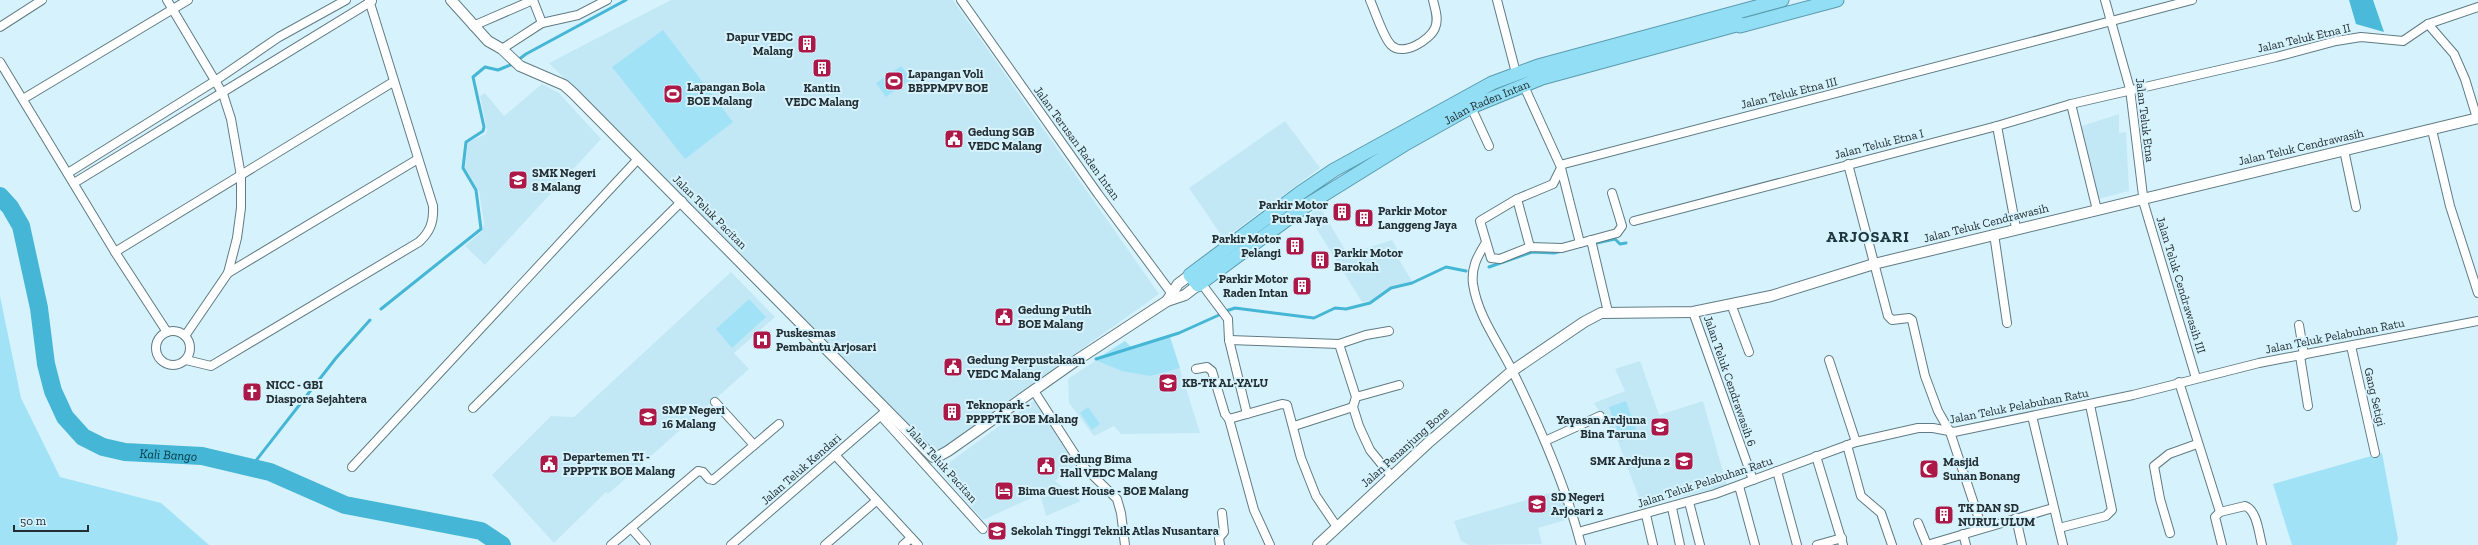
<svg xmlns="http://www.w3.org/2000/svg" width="2478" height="545" viewBox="0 0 2478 545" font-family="'Zilla Slab',serif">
<rect width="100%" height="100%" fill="#d6f3fd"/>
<!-- built -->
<g fill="#c2e8f5">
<polygon points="671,0 953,0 1159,294 942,448 938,450 929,447 549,63"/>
<polygon points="542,84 559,93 601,139 485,265 465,246 481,232 484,224 479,191 465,169 468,142 486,134 487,131 480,96 485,93 504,116"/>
<polygon points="2119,114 2119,133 2126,132 2129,191 2098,199 2079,127"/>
<polygon points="1285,121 1320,168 1224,239 1189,188"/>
<polygon points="1320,207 1349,257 1355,252 1392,240 1400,254 1397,256 1412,281 1391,287 1371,301 1362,302 1308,215"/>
<polygon points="731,272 775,317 734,353 749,369 608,494 606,492 554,543 492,475 551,416 574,417"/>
<polygon points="1170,337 1200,433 1121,434 1114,426 1094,436 1069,403 1068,379 1125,341 1133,349"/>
<polygon points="1640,361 1659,415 1703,401 1727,486 1642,506 1617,439 1594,403 1625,391 1615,369"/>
<polygon points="1036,399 1076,465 1055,481 1081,501 1046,516 1040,494 983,520 939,470"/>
<polygon points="1560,490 1569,519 1538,528 1542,544 1469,545 1461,541 1454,521"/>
</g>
<!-- green -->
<g fill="#a1e2f7">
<polygon points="663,30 733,122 685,159 612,67"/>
<polygon points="901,66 911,79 886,97 876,83"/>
<polygon points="0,296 21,398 60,477 161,503 209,545 0,545"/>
<polygon points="749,299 766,317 732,348 716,329"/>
<polygon points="1170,337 1180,368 1150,376 1122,371 1095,360 1125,341 1133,349"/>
<polygon points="1626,401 1638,435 1621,441 1609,407"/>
<polygon points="1088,407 1100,424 1092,430 1080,413"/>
<polygon points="2382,453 2398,539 2396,545 2292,545 2273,484"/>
</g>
<!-- forest -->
<polygon fill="#4bbada" points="2349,0 2373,0 2384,32 2356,24"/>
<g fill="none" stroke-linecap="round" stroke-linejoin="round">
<!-- stream -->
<g stroke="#45b6d5" stroke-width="3">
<polyline points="518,60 526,54 626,0"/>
<polyline points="1592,244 1615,239 1620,244 1626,243"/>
<polyline points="1489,267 1532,252 1554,253 1562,251"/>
<polyline points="381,309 481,229 476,190 463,168 466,142 483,131 484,127 473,77 485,67 498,70 513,64"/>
<polyline points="1226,311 1235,308 1314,318 1335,308 1346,309 1370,303 1391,288 1412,283 1446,267 1466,271"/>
<polyline points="1096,359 1179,333 1219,315"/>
<polyline points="251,467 336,358 370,320"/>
</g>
<!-- river -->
<path stroke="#45b6d5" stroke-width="18" id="s1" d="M0 196 10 207 21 226 39 308 46 364 53 391 65 417 83 437 103 447 125 452 202 456 270 472 345 505 481 531 502 545"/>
<defs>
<g id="minor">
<polyline points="167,0 223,94 231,119 241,176 241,208 237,238 228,273 185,336"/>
<polyline points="533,0 542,23"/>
<polyline points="961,0 1098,194 1175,298"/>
<path d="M1370 0C1375 11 1383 37 1391 45 1403 57 1430 40 1435 28 1439 19 1435 9 1433 0"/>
<polyline points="1497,0 1516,73"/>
<polyline points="2105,0 2130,89 2144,204 2196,378"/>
<polyline points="2428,24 2454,54 2465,79 2477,118"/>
<polyline points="473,26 533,0"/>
<polyline points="0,27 42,0"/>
<polyline points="502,49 542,23 578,15 607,0"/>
<polyline points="0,62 115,252 167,332"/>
<polyline points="1523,84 1560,165 2192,0"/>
<polyline points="23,99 188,0"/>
<polyline points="2071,104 2097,210"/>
<polyline points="1471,107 1489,146"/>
<polyline points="1997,126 2016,228"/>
<polyline points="2432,130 2450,206 2478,293"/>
<polyline points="2344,150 2356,207"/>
<polyline points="1848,164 1888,316 1892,320 1909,318 1912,320 1925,376 1938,411 1950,432 1982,528"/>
<polyline points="1561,168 1553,184 1517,199 1480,221 1491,258 1500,259 1530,247 1562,248 1617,233 1622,226 1612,193"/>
<polyline points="1561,168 1580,243"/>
<polyline points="68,173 215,81 279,37 346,0"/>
<polyline points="74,183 372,1"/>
<polyline points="1517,199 1530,247"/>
<polyline points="1634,221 1997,126 2071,104 2276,57 2336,41 2361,37 2403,41 2428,24 2478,7"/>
<polyline points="1994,234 2007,323"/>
<polyline points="1591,240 1608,312"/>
<path d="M1485 244C1477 257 1471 268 1473 284 1478 317 1499 343 1513 372 1540 427 1566 486 1581 545"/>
<polyline points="115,252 393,82"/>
<polyline points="228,273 418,159"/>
<polyline points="1201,283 1228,319 1229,340 1247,414"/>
<polyline points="1731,304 1749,352"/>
<polyline points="1693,312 1753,480"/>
<polyline points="2299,325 2304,355"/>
<circle cx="173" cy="348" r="17"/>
<polyline points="1229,340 1339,344 1356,397 1353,407 1359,426 1370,450 1392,477"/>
<polyline points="1339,344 1366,335 1389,331"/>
<polyline points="2351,346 2375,453"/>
<polyline points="2300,356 2308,406"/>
<path d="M186 360 211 366 419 242C430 232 434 222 433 206L369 0"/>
<polyline points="1829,360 1856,442"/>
<polyline points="1196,369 1207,367 1212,371 1225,414 1229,419 1254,510 1270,545"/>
<polyline points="2179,382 2220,512"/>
<polyline points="1034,391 1081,464 1117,499 1121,513 1125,545"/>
<polyline points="1356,397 1399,385"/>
<polyline points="715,402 754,445"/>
<polyline points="473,408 682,201"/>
<polyline points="881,416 983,529"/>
<polyline points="2032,416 2063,545"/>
<polyline points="1229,419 1282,404 1287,405 1301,458 1316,496 1337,527"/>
<polyline points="1294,426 1353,407"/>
<polyline points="1545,441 1600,416"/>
<polyline points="1847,445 1861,496 1881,513 1892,545"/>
<polyline points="835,455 918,545"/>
<polyline points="1816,456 1843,545"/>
<polyline points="352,467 638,159"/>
<polyline points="1777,471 1797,545"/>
<polyline points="1739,486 1755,545"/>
<polyline points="1689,502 1700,545"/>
<polyline points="1672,508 1680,545"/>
<polyline points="1646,515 1653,545"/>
<polyline points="2016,518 2022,545"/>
<polyline points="1918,523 1927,545"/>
<polyline points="631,528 646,545"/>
<polyline points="2059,528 2106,516 2112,510 2090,405"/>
<polyline points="1578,532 1715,494 1856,442 1918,428 1933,428 1954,432 2133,395 2259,363 2478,321"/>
<polyline points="2170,533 2160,499 2154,466 2169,454 2197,444"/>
<polyline points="1963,534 1966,545"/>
<polyline points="611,545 698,471 703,472 709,479 713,480 779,424"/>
<polyline points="731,545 886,411"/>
<polyline points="825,545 876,501"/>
<polyline points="903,545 911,538"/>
<polyline points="1220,545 1219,538 1224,532 1222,513"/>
<polyline points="1817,545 1842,538"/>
<polyline points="1927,545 2053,508"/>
<path d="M2222 545 2215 517 2220 512 2245 506C2257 510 2259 534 2262 545"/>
</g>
<g id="tertiary">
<polyline points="451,0 488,41 502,49 520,66 564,85 573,93 933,457 939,456 948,451 1074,362 1167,301 1185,295 1198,285"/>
<polyline points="1167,301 1178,284 1190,275"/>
<polyline points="1318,545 1428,443 1512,371 1584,322 1601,313 1693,312 1771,296 1874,264 2478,118"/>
</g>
<g id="trunk">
<path id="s2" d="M1782 0 1538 66 1492 83 1334 170 1300 193 1190 275 1198 285 1304 207 1407 143 1471 107 1542 78 1740 24V26L1837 0"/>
</g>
</defs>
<!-- minor casing -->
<use href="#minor" stroke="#607b83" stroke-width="10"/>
<!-- tertiary casing -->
<use href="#tertiary" stroke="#607b83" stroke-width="12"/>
<!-- trunk casing -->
<use href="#trunk" stroke="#5a9baf" stroke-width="15"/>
<!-- minor -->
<use href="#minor" stroke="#fff" stroke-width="8"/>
<!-- tertiary -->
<use href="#tertiary" stroke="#fff" stroke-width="10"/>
<!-- trunk -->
<use href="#trunk" stroke="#92def4" stroke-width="13"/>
</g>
<!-- icons -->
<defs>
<symbol id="building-square" viewBox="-11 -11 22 22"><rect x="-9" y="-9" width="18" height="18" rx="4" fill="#ac1948" stroke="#d6f3fd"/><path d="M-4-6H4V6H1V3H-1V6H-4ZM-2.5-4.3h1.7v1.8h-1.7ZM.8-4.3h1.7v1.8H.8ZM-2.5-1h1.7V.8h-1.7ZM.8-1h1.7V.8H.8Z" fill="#fff"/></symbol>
<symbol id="stadium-square" viewBox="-11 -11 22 22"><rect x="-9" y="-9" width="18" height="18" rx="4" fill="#ac1948" stroke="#d6f3fd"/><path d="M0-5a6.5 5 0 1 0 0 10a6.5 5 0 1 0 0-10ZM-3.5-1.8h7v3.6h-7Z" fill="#fff"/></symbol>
<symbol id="civic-square" viewBox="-11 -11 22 22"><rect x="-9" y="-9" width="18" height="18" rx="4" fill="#ac1948" stroke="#d6f3fd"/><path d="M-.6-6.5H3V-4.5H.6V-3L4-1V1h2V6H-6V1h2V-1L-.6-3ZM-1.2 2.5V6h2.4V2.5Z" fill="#fff"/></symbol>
<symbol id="school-square" viewBox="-11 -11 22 22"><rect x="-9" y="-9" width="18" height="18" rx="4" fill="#ac1948" stroke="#d6f3fd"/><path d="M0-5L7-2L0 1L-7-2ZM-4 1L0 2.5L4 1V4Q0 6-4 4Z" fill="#fff"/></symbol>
<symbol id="hospital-square" viewBox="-11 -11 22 22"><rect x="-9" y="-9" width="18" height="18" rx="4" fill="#ac1948" stroke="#d6f3fd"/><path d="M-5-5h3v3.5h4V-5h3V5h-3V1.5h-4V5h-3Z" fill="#fff"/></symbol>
<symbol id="church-square" viewBox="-11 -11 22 22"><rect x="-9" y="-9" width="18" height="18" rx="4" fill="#ac1948" stroke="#d6f3fd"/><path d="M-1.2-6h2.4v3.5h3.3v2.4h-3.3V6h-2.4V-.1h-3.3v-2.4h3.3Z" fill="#fff"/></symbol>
<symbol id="mosque-square" viewBox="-11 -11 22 22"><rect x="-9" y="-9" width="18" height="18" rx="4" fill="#ac1948" stroke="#d6f3fd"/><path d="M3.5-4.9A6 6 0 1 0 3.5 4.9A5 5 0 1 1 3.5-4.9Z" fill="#fff"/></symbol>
<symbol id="hotel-square" viewBox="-11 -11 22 22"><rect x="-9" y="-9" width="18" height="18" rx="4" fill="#ac1948" stroke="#d6f3fd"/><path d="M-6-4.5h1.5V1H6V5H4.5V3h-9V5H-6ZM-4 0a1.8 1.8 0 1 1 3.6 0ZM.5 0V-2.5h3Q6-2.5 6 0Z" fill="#fff"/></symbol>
<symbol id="university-square" viewBox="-11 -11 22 22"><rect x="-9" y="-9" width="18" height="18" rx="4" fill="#ac1948" stroke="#d6f3fd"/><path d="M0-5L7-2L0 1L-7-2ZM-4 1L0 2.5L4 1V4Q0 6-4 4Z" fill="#fff"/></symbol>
</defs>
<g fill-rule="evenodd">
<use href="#building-square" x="796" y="33" width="22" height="22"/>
<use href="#building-square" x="811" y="57" width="22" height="22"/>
<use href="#stadium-square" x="883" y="70" width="22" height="22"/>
<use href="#stadium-square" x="662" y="83" width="22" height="22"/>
<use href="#civic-square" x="943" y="128" width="22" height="22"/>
<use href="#school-square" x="507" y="169" width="22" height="22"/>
<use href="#building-square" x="1331" y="201" width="22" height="22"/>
<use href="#building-square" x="1353" y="207" width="22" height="22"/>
<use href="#building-square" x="1284" y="235" width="22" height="22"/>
<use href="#building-square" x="1309" y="249" width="22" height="22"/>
<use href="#building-square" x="1291" y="275" width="22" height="22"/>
<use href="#civic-square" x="993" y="306" width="22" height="22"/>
<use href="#hospital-square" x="751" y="329" width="22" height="22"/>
<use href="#civic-square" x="942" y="356" width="22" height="22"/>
<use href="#school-square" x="1157" y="372" width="22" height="22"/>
<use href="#church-square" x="241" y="381" width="22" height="22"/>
<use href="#building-square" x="941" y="401" width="22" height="22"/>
<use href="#school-square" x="637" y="406" width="22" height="22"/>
<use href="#school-square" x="1649" y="416" width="22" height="22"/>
<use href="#school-square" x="1673" y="450" width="22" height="22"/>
<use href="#civic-square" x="538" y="453" width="22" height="22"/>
<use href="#civic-square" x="1035" y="455" width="22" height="22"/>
<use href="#mosque-square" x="1918" y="458" width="22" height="22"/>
<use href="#hotel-square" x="993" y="480" width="22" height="22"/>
<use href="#school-square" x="1526" y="493" width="22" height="22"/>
<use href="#building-square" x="1933" y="504" width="22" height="22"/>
<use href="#university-square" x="986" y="520" width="22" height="22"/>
</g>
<g text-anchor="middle" stroke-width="4" stroke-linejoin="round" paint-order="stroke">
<!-- poi labels -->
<g font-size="12" font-weight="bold" fill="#232e32" stroke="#d6f3fd" text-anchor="start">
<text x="793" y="41" text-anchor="end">Dapur VEDC<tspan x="793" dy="14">Malang</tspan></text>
<text x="908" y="78">Lapangan Voli<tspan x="908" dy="14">BBPPMPV BOE</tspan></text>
<text x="687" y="91">Lapangan Bola<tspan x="687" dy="14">BOE Malang</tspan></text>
<text x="822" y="92" text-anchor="middle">Kantin<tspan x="822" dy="14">VEDC Malang</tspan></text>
<text x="968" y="136">Gedung SGB<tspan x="968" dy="14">VEDC Malang</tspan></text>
<text x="532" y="177">SMK Negeri<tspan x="532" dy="14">8 Malang</tspan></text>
<text x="1328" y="209" text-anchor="end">Parkir Motor<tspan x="1328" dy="14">Putra Jaya</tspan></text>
<text x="1378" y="215">Parkir Motor<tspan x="1378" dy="14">Langgeng Jaya</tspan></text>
<text x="1281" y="243" text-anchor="end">Parkir Motor<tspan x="1281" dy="14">Pelangi</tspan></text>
<text x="1334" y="257">Parkir Motor<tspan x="1334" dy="14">Barokah</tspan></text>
<text x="1288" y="283" text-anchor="end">Parkir Motor<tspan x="1288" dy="14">Raden Intan</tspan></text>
<text x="1018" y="314">Gedung Putih<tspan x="1018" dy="14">BOE Malang</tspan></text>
<text x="776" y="337">Puskesmas<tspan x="776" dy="14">Pembantu Arjosari</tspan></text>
<text x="967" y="364">Gedung Perpustakaan<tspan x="967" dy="14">VEDC Malang</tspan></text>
<text x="1182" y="387">KB-TK AL-YA'LU</text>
<text x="266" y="389">NICC - GBI<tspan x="266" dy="14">Diaspora Sejahtera</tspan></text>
<text x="966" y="409">Teknopark -<tspan x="966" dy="14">PPPPTK BOE Malang</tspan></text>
<text x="662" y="414">SMP Negeri<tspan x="662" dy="14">16 Malang</tspan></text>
<text x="1646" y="424" text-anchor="end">Yayasan Ardjuna<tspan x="1646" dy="14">Bina Taruna</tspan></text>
<text x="563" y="461">Departemen TI -<tspan x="563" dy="14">PPPPTK BOE Malang</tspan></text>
<text x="1060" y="463">Gedung Bima<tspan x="1060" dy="14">Hall VEDC Malang</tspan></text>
<text x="1670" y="465" text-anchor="end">SMK Ardjuna 2</text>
<text x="1943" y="466">Masjid<tspan x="1943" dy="14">Sunan Bonang</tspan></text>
<text x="1018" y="495">Bima Guest House - BOE Malang</text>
<text x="1551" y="501">SD Negeri<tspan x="1551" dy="14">Arjosari 2</tspan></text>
<text x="1958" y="512">TK DAN SD<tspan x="1958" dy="14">NURUL ULUM</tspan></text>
<text x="1011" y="535">Sekolah Tinggi Teknik Atlas Nusantara</text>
</g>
<!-- street labels -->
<g font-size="12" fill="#232e32" stroke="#d6f3fd">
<text transform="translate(2304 38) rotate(-13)" y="4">Jalan Teluk Etna II</text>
<text transform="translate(1789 93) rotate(-14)" y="4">Jalan Teluk Etna III</text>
<text dy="4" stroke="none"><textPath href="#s2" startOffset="1016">Jalan Raden Intan</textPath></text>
<text transform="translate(2145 120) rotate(83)" y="4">Jalan Teluk Etna</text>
<text transform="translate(1077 143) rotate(54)" y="4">Jalan Terusan Raden Intan</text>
<text transform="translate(1879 144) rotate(-14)" y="4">Jalan Teluk Etna I</text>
<text transform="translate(2301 147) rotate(-13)" y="4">Jalan Teluk Cendrawasih</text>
<text transform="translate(710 212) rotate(45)" y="4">Jalan Teluk Pacitan</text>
<text transform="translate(1986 223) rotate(-14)" y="4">Jalan Teluk Cendrawasih</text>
<text transform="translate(2181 285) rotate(73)" y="4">Jalan Teluk Cendrawasih III</text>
<text transform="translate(2335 336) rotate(-11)" y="4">Jalan Teluk Pelabuhan Ratu</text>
<text transform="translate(1730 381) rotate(71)" y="4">Jalan Teluk Cendrawasih 6</text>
<text transform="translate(2375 397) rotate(77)" y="4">Gang Setigi</text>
<text transform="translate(2019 406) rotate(-11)" y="4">Jalan Teluk Pelabuhan Ratu</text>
<text transform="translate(1405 447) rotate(-42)" y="4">Jalan Penanjung Bone</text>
<text transform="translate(942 464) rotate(48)" y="4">Jalan Teluk Pacitan</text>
<text transform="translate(801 469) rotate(-41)" y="4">Jalan Teluk Kendari</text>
<text transform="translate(1705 482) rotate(-18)" y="4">Jalan Teluk Pelabuhan Ratu</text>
</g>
<!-- water labels -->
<g font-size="13" font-style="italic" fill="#033845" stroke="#d6f3fd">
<text dy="5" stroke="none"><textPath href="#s1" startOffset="349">Kali Bango</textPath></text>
</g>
<!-- district labels -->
<g font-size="16" font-weight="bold" letter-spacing="1" fill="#1d363e" stroke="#d6f3fd">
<text x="1868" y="242">ARJOSARI</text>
</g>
</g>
<!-- scale -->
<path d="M14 525v6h74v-6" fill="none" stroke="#232e32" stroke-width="2"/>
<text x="20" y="525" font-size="12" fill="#232e32" stroke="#d6f3fd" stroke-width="3" paint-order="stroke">50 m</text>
</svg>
